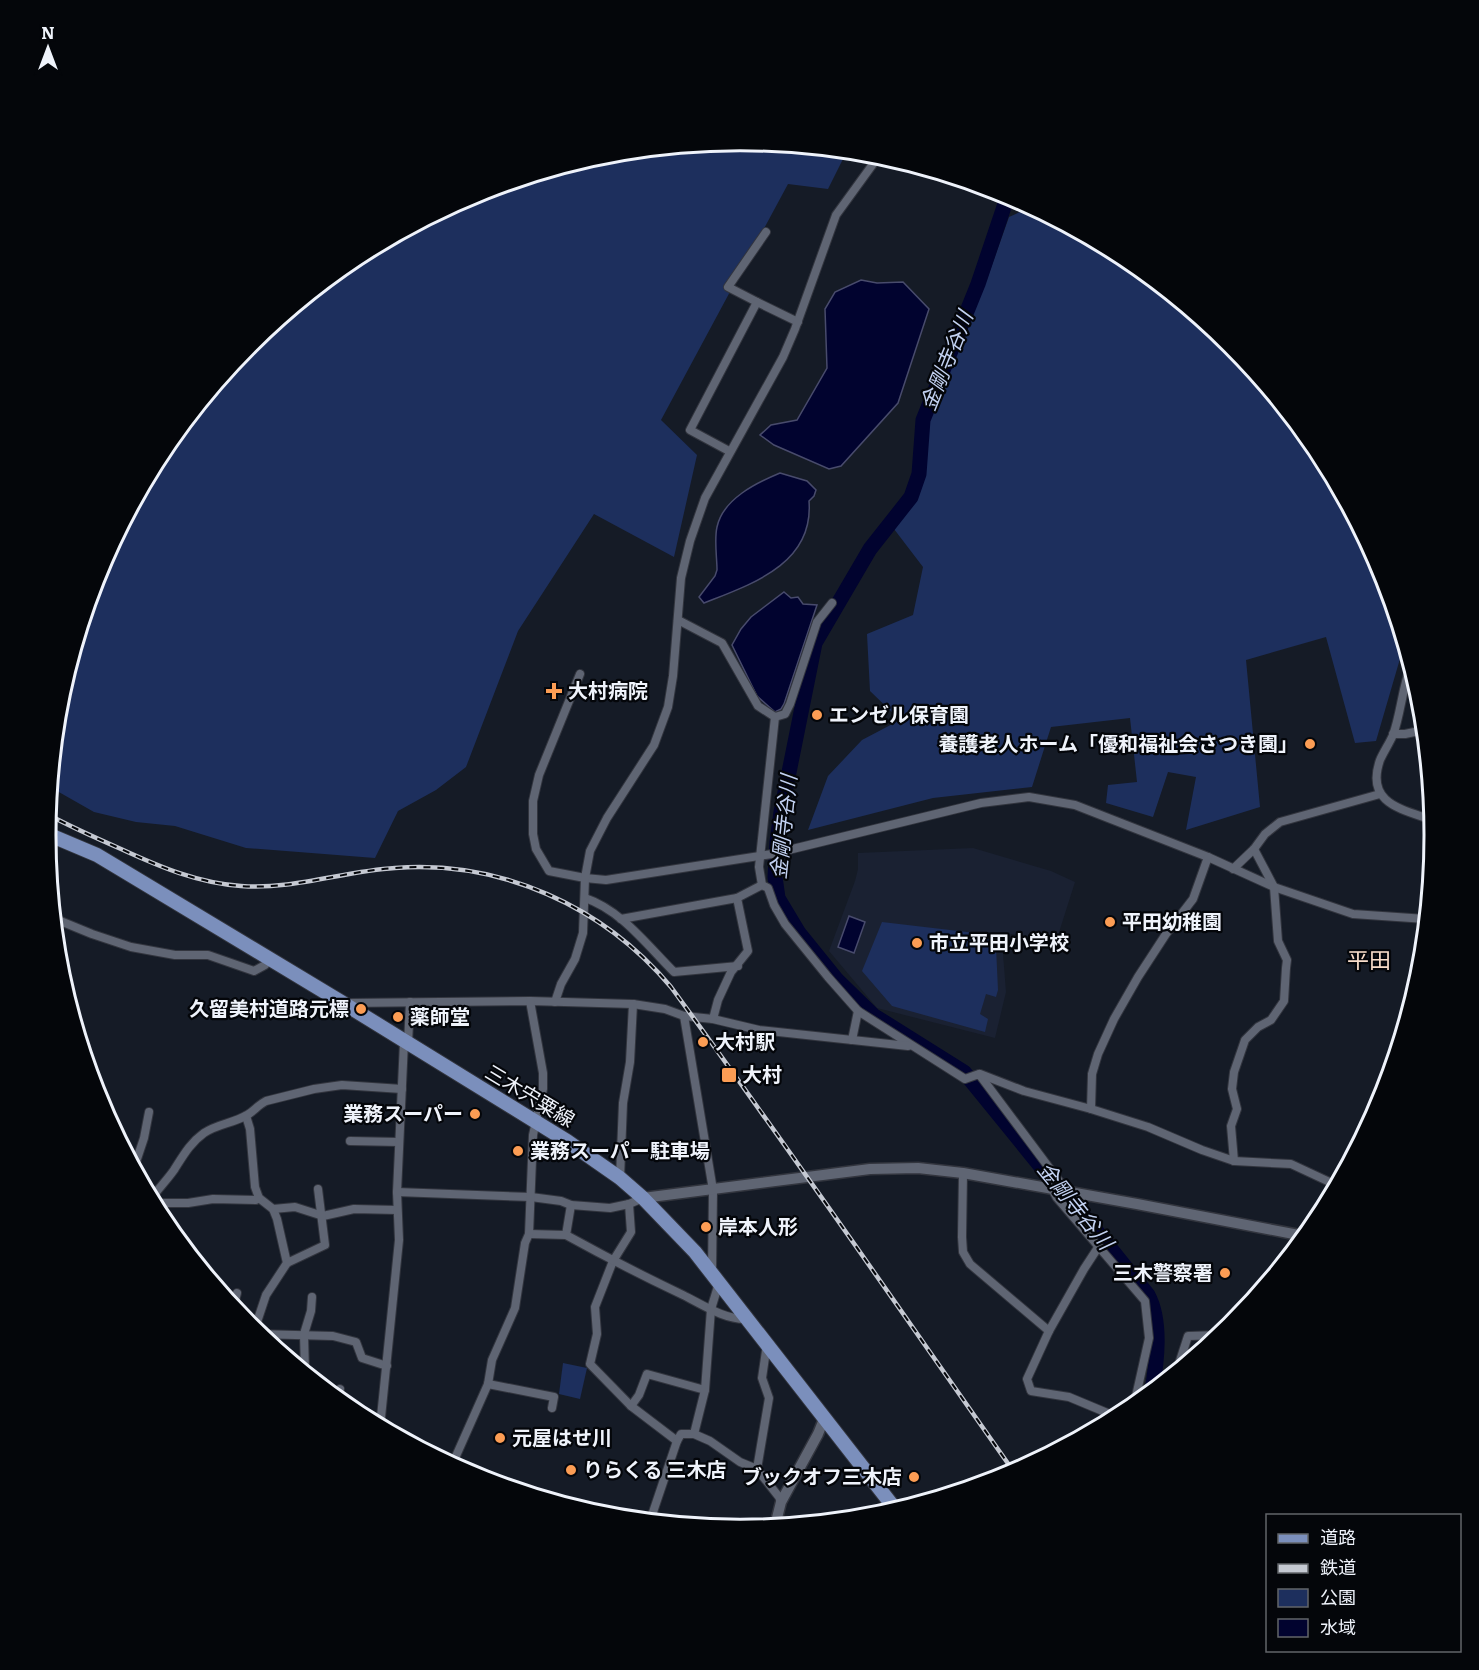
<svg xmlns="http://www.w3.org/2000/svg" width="1479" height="1670" viewBox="0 0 1479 1670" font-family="Literata,'Noto Sans JP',serif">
<rect width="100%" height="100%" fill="#151b26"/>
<!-- built -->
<polygon fill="#1a2132" points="973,848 1051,871 1075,882 1055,945 1036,937 1011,934 1002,941 1006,992 995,1038 877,1008 829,951 855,881 858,869 858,853"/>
<!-- green -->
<g fill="#1d2f5d">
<polygon points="740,141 847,151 828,189 788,184 661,420 697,455 674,557 594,514 518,631 466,767 436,790 398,811 375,858 246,848 175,826 136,822 94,812 50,787 58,699 98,569 162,449 249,344 354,257 474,193 604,154"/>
<polygon points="1031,207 1126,258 1231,344 1317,449 1381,570 1404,645 1376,741 1355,743 1326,637 1246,660 1260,807 1186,830 1196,777 1168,772 1153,817 1106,803 1108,785 1137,782 1130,718 1051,727 1032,787 933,798 808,830 828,776 862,740 900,720 870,691 867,634 913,615 923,567 894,529 923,481 929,419 987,279 1009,217"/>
<polygon points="882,922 984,934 996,947 998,990 996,997 986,994 980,1014 988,1019 985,1032 892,1006 862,971"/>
<polygon points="563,1363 587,1368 580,1399 559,1394"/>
</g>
<!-- water -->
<g fill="#01032f" stroke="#484b6c" stroke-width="1.5">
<polygon points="861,280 877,283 903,282 929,309 898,403 841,466 829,469 774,445 760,435 771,425 797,420 827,368 825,309 835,292"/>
<path d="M780 473 807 481 816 490 814 496 809 501C814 564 752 584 704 603L699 597 715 576 717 570C717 557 714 540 717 527 723 499 756 483 780 473Z"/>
<polygon points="784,592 791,598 798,597 803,604 817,605 784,704 781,709 775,712 757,696 732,645 741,629 751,617"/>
<polygon points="849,916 865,922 854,953 838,947"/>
</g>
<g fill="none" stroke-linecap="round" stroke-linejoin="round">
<!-- river -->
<path stroke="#01032f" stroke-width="15" d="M1008 195 978 284 923 420 919 474 911 497 870 549 815 643 781 812 777 842 775 877 778 898 799 933 837 980 873 1015 964 1072 1068 1200 1090 1223 1148 1295C1162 1321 1157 1362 1152 1391"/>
<defs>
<g id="minor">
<polyline points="757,302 728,287 766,232"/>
<polyline points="729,451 690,430 757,302 798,322"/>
<polyline points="678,620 722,643 758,706 775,717 759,867 762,885 768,888 774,905 785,924 828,977 858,1011 965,1079 979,1074 1068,1193"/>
<path d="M1411 666C1402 688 1401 713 1393 735 1389 744 1384 751 1380 760 1365 803 1401 809 1432 820"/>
<polyline points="580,674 539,775 533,801 533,834 536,849 549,871 585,878 606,880 772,854 981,803 1029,797 1075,805 1208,857 1274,887 1353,914 1426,919"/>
<polyline points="775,717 785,714 790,704 817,622 832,603"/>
<polyline points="1393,734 1405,734 1424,730"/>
<polyline points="1233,869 1254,849 1265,834 1280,822 1380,794"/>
<path d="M585 898C621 910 647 945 674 972L738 966"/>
<polyline points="53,918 92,934 131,947 175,955 208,955 254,971 265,965 269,959"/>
<polyline points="621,919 737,898"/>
<polyline points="555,1002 561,984 575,959 583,933 585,878 590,851 607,818 654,745 668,707 673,676 681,578 690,541 705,498 783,357 795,329 836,215 873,164 877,154"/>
<polyline points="346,1003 530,1001 633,1004 665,1009 684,1016 713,1019 759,1030 908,1046"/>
<polyline points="684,1016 713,1190 712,1274"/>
<polyline points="713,1019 718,1000 731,972 748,951 737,898 762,885"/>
<polyline points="852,1040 858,1011"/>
<polyline points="408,1044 410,1002"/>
<polyline points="980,1074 1024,1091 1091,1109 1148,1127 1202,1150 1234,1161 1291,1164 1336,1185"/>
<polyline points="1091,1109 1092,1074 1098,1054 1114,1019 1138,977 1166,934 1193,899 1208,857"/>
<polyline points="246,1116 250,1129 255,1187 259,1198 273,1209 277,1219 287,1263 266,1295 254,1331"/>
<polyline points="350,1141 399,1142"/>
<polyline points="1234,1161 1231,1126 1237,1109 1232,1089 1234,1072 1245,1040 1258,1027 1271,1020 1284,1001 1286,968 1287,960 1278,941 1274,887 1254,849"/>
<polyline points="134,1168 144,1138 149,1112"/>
<polyline points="963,1173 962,1237 963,1252 970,1264 1049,1331 1027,1379 1031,1391 1069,1397 1117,1417"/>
<polyline points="620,1178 623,1103 630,1062 633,1004"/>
<polyline points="1052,1189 1057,1198 1145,1301 1149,1338 1134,1405"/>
<polyline points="397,1192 531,1197 561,1201 571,1205 610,1208 629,1204 643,1198"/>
<path d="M151 1199C158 1189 167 1180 174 1170 183 1156 190 1143 204 1133 217 1124 234 1123 247 1115 254 1111 258 1105 266 1101L314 1089 342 1085 402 1089"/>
<polyline points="153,1203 188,1203 213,1199 256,1200 259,1198"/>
<polyline points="629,1204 631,1232 613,1261 595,1307 597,1334 590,1364 631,1406 677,1441"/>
<path d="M571 1205 566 1235C604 1256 643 1276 683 1295 703 1305 725 1320 747 1319"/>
<polyline points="273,1209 295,1207 323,1216 354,1209 397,1210"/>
<polyline points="529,1234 566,1235"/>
<polyline points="287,1263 325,1245 318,1189"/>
<polyline points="233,1308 237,1293"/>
<polyline points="1049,1331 1084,1269 1099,1246"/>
<polyline points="258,1334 333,1336 356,1342 362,1358 387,1366"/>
<polyline points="1177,1370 1188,1336 1219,1335"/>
<polyline points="305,1372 304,1334 311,1311 312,1297"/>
<polyline points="488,1384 554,1397 552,1408"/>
<polyline points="337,1399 340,1389"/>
<polyline points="631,1406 639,1395 647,1374 705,1390"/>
<polyline points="380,1427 399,1240 397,1192 404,1042"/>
<polyline points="694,1434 705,1390 711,1309 719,1283"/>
<polyline points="452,1465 488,1384 492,1360 515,1308 525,1243 529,1234 533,1135 543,1089 543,1073 530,1001"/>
<polyline points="757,1469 769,1398 762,1378 767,1344"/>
<polyline points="650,1521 677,1441 681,1434 694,1434 710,1441 740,1462 757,1469 779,1497 781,1502"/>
</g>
<g id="tertiary">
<polyline points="643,1198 870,1169 918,1168 963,1173 1137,1204 1304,1236"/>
<polyline points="775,1526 781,1502 818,1434 824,1419"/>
</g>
<polyline id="primary" points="45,833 97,855 122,870 343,1003 567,1141 620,1178 643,1198 695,1252 896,1510"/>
</defs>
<!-- minor casing -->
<use href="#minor" stroke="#32353e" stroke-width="10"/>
<!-- tertiary casing -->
<use href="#tertiary" stroke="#32353e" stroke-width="13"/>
<!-- primary casing -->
<use href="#primary" stroke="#32353e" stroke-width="16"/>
<!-- minor -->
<use href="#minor" stroke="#5f6573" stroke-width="8"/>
<!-- tertiary -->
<use href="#tertiary" stroke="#5f6573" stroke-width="10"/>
<!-- primary -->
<use href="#primary" stroke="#7b8fbc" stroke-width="14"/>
<defs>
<path id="rail" d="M47 814C71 827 96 838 121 849 160 867 198 883 241 886 293 890 344 871 395 868 501 860 603 906 671 987 788 1147 900 1310 1014 1472"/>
</defs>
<!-- rail casing -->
<use href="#rail" stroke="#c5c9d2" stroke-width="4.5"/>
<!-- rail -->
<use href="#rail" stroke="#04060a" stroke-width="2" stroke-dasharray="7" stroke-linecap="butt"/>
</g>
<!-- markers -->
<g fill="#fc9d54" stroke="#04060a" stroke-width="2">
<path d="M551 682h6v6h6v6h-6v6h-6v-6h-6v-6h6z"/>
<circle cx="817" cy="715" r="6"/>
<circle cx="1310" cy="744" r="6"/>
<circle cx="1110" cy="922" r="6"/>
<circle cx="917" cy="943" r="6"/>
<circle cx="361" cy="1009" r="6"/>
<circle cx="398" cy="1017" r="6"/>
<circle cx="703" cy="1042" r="6"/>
<rect x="721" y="1067" width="16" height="16" rx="3"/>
<circle cx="475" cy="1114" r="6"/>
<circle cx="518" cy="1151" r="6"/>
<circle cx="706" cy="1227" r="6"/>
<circle cx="1225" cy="1273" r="6"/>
<circle cx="500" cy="1438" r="6"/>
<circle cx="571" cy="1470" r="6"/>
<circle cx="914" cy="1477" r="6"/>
</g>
<g text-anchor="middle" stroke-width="4.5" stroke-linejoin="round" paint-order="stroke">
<!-- poi labels -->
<g font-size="20" font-weight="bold" fill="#eff3fb" stroke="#04060a" text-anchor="start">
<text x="568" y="698">大村病院</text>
<text x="829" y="722">エンゼル保育園</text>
<text x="1298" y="751" text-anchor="end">養護老人ホーム「優和福祉会さつき園」</text>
<text x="1122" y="929">平田幼稚園</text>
<text x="929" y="950">市立平田小学校</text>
<text x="349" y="1016" text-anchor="end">久留美村道路元標</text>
<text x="410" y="1024">薬師堂</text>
<text x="715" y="1049">大村駅</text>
<text x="742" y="1082">大村</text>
<text x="463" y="1121" text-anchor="end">業務スーパー</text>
<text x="530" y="1158">業務スーパー駐車場</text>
<text x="718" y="1234">岸本人形</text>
<text x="1213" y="1280" text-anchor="end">三木警察署</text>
<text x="512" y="1445">元屋はせ川</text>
<text x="583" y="1477">りらくる 三木店</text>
<text x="902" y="1484" text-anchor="end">ブックオフ三木店</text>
</g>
<!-- street labels -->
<g font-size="20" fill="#eff3fb" stroke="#04060a">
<text transform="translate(530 1096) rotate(31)" y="7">三木宍粟線</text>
</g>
<!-- water labels -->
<g font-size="21" font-style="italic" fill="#c3d2f2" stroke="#04060a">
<text transform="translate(947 361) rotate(-68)" y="7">金剛寺谷川</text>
<text transform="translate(784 827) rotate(-84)" y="7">金剛寺谷川</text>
<text transform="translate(1075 1206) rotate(51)" y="7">金剛寺谷川</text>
</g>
<!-- quarter labels -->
<g font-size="22" fill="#f9ddca" stroke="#04060a">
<text x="1369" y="968">平田</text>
</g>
</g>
<!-- crop -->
<path d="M0 0H1479V1670H0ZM56 835a684 684 0 1 1 1368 0a684 684 0 1 1-1368 0Z" fill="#04060a" fill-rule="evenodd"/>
<path fill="none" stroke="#eff3fb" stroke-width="3" d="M56 835a684 684 0 1 1 1368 0a684 684 0 1 1-1368 0Z"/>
<!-- legend -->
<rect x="1266" y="1514" width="195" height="138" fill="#04060a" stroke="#62656a" stroke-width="1.5"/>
<rect x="1278" y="1534" width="30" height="9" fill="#7b8fbc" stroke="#62656a" stroke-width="1.5"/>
<text x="1320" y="1544" font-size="18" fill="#eff3fb">道路</text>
<rect x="1278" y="1564" width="30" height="9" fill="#c5c9d2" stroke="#62656a" stroke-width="1.5"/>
<text x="1320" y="1574" font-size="18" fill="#eff3fb">鉄道</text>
<rect x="1278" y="1589" width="30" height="18" fill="#1d2f5d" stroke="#62656a" stroke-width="1.5"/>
<text x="1320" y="1604" font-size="18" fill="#eff3fb">公園</text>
<rect x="1278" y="1619" width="30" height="18" fill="#01032f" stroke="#62656a" stroke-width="1.5"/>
<text x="1320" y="1634" font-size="18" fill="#eff3fb">水域</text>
<!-- north arrow -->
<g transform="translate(48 48)" stroke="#04060a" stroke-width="4.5" paint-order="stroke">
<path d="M0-4.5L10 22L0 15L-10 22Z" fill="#eff3fb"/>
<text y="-9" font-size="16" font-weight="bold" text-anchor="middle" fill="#eff3fb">N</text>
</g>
</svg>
